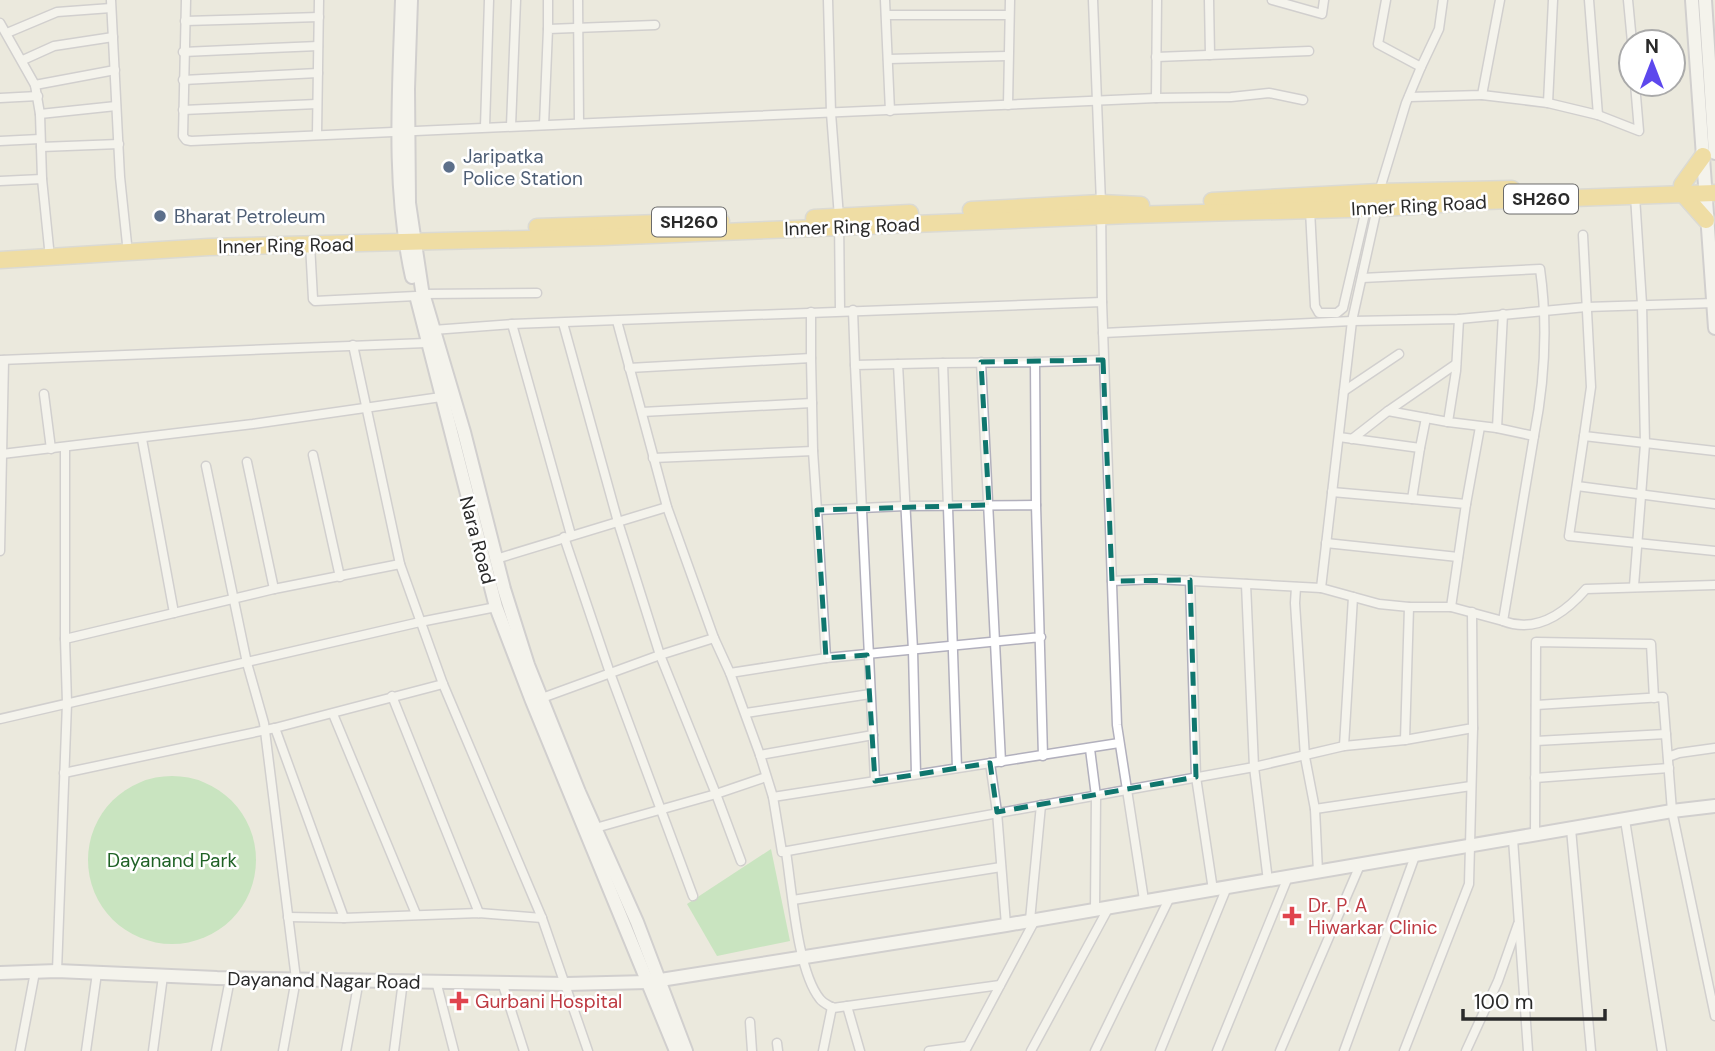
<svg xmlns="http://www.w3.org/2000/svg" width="1715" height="1051" viewBox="0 0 1715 1051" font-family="'DM Sans',sans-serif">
<rect width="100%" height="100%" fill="#ebe9dd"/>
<!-- green -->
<g fill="#9fde9d">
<circle cx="172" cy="860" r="84"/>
<polygon points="771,849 790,941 717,956 687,904"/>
</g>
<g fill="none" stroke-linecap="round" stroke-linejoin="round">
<defs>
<g id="street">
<polyline points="111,0 120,177 127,244"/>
<polyline points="186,0 183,136 186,140 191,141 1156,98 1231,97 1269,93 1303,100"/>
<polyline points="578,0 579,123"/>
<polyline points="828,0 831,113 839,217 840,310"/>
<polyline points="885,0 890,111"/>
<polyline points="1093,0 1101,203 1102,302"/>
<polyline points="1209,0 1210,55"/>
<polyline points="1272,0 1322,14 1324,0"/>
<polyline points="1386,0 1378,44 1421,67 1439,29 1443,0"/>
<polyline points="1589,0 1598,115"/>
<polyline points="1628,0 1632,42"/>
<polyline points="886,15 1009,15"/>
<polyline points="185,21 319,17"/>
<polyline points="0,23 35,85 40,114 42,179"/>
<polyline points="548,29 548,0"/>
<polyline points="7,33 57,12 111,8"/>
<polyline points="183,52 318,46"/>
<polyline points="1156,57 1309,51"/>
<polyline points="888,59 1007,56"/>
<polyline points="23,60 54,46 113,37"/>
<polyline points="183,80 318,73"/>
<polyline points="35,85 115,70"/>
<polyline points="1482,95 1548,103 1598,115 1639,131 1635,84"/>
<polyline points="1409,97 1482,95 1500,0"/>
<polyline points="0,98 38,96"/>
<polyline points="1156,98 1157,0"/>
<polyline points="1548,103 1553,0"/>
<polyline points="1008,105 1010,0"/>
<polyline points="183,110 317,104"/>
<polyline points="40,114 116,106"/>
<polyline points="544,125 548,29 655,25"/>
<polyline points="511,126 516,0"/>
<polyline points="485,127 489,0"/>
<polyline points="317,134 319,0"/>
<polyline points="0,141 40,139"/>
<polyline points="41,147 119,144"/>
<polyline points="0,181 42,179 49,248"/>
<polyline points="1379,192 1406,103 1421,67"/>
<polyline points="1377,208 1352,321 1321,588 1379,604 1409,607 1451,607 1503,621"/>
<polyline points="1310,210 1315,306 1319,313 1337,313 1343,308 1366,209"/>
<polyline points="1583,235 1591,387 1584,436 1715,451"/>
<polyline points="310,244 313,299 315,301 416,296"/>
<path d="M1362 278 1540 269C1548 325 1545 380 1534 436"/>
<polyline points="423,294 537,293"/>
<polyline points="853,310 855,365"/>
<polyline points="811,312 811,358"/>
<path d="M1459 319 1456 371 1448 422 1497 428 1534 436 1503 621C1537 634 1565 613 1586 589L1715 585"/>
<polyline points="617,321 667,507 714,638 730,673 760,755 773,797 782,852 1254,767 1344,746 1405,740 1473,728 1472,612"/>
<polyline points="563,323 618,522 660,655 716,794 592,829"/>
<polyline points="512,324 571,535"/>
<polyline points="433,330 512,324 1102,302 1117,725 1144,900"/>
<polyline points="1103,333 1352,321 1459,319 1586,307 1715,303"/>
<polyline points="353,345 400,564"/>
<polyline points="0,360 426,343"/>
<polyline points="981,362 1001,762"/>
<polyline points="1035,362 1103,360"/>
<polyline points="629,368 811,358 813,451 817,510"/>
<polyline points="1344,391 1399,354"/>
<polyline points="44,394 51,449"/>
<polyline points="1388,411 1456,364"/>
<polyline points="642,412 812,403"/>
<polyline points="1497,428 1503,314"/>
<polyline points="1584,436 1569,536 1715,551"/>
<polyline points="142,439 174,613"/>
<polyline points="1352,439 1388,411 1448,422"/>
<polyline points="65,447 65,639"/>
<polyline points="1420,448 1426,418"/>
<polyline points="2,454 253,424 441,397"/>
<polyline points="313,455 340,577"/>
<polyline points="653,458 813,451"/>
<polyline points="247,462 274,589"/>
<polyline points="206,466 247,663 264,723 296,979 283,1051"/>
<polyline points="1577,486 1715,504"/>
<polyline points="1332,492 1412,499 1420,448 1339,437"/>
<polyline points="1412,499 1466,504 1451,607"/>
<polyline points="1466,504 1480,427"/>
<polyline points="564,537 610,673 693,896"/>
<polyline points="1326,543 1458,557"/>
<polyline points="0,551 4,360"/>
<polyline points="496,559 667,507"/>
<polyline points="1190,580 1196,777 1213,890"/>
<polyline points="1112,581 1156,579 1321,588"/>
<polyline points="1246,584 1254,767 1268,881"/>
<polyline points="1634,586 1645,444 1642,304 1635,196"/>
<polyline points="1296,587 1295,603 1305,757 1315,809 1471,786"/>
<polyline points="1041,637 826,658 817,510 905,506 1036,505 1043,756"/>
<polyline points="730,673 826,658"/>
<polyline points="392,696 479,913"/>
<polyline points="542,698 660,655 714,638"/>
<polyline points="1536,705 1663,697 1672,811 1715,1016"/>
<polyline points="746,713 870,694"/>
<polyline points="333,714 416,914"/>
<polyline points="0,719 420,622 496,607"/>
<polyline points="275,728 344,918"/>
<polyline points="1405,740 1409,607"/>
<polyline points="1536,741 1666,734"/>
<polyline points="1344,746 1353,597"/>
<polyline points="1090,749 1096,796 1095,910"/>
<polyline points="1668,754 1668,757 1679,753 1715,748"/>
<polyline points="760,755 873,735"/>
<polyline points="990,763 997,812 1006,925"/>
<polyline points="957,768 943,363 1035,362 1036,505"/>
<polyline points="64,773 275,728 443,684"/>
<polyline points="916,774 913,650 898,364 943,363"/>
<polyline points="1535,778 1669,768"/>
<polyline points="875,781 855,365 898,364"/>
<polyline points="773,797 1119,743"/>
<polyline points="1315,809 1318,872"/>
<polyline points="1625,820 1662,1051"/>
<polyline points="1571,829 1591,1051"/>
<polyline points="1535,836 1536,642 1651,644 1654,698"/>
<polyline points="1513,839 1528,1051"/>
<path d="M786 852C792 889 797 971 820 999 823 1003 828 1005 833 1008L1000 985"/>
<polyline points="741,861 716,794 766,777"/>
<polyline points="793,900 1001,867"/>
<polyline points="288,917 344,918 479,913 542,918"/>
<polyline points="1030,920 1041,805"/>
<polyline points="57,971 67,703 65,639 274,589 400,564 443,684 542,918 588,1051"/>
<polyline points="436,981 454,1051"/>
<polyline points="502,982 524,1051"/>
<polyline points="847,1006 860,1051"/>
<polyline points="750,1022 752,1051"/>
<polyline points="777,1043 778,1051"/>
<polyline points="20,1051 35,972"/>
<polyline points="86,1051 97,973"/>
<polyline points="153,1051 163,976"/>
<polyline points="216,1051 230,979"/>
<polyline points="346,1051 359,980"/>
<polyline points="394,1051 403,981"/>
<polyline points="823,1051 832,1007"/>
<polyline points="929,1051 967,1046"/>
<polyline points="965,1051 1035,920"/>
<polyline points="1031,1051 1109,907"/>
<polyline points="1095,1051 1170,897"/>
<polyline points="1160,1051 1227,887"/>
<polyline points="1217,1051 1288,877"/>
<polyline points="1280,1051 1360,865"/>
<polyline points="1344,1051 1415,856"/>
<polyline points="1404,1051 1469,884 1473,728"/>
<polyline points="1466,1051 1498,981 1518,924"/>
</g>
<g id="secondary">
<path d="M402 0C399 92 392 187 412 277"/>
<polyline points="411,0 408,89 409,203 422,290 464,432 504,589 528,665 579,792 637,922 686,1051"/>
<polyline points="1692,0 1715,328"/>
<polyline points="1705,0 1715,153"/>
<polyline points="417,299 496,607 532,701 676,1051"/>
<polyline points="0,973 57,971 217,978 566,984 648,982 1006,925 1672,811 1715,806"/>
</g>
<g id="highway">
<polyline points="1682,185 1703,156"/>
<polyline points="1682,193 1706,220"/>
<polyline points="1212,201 1379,192 1512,189"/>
<polyline points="971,210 1101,203 1141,205"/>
<polyline points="814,218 910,213"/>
<polyline points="537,227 721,221"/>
<polyline points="0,260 209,247 603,237 1130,215 1384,208 1485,201 1715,193"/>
</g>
</defs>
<!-- street casing -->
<use href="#street" stroke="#b2b0bd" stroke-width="11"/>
<!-- secondary casing -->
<use href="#secondary" stroke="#b2b0bd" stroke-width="16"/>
<!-- highway casing -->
<use href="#highway" stroke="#c8c8c8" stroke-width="19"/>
<!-- street -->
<use href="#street" stroke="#fff" stroke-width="8"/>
<!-- secondary -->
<use href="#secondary" stroke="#fff" stroke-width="12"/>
<!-- highway -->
<use href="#highway" stroke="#f3ce60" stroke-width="16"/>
</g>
<!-- marked area -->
<path d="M0 0H1715V1051H0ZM1103 360 1112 581 1190 580 1196 777 997 812 990 763 875 781 867 655 826 658 817 510 989 505 981 362Z" fill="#ebe9dd" fill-opacity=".55" fill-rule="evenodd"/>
<path fill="none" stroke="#0f766e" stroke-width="5" stroke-dasharray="14 9" stroke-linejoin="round" d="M1103 360 1112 581 1190 580 1196 777 997 812 990 763 875 781 867 655 826 658 817 510 989 505 981 362Z"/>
<!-- markers -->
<g fill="#5c6f8a" stroke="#fff" stroke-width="2.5">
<circle cx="449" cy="167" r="7"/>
<circle cx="160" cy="216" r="7"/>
</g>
<g fill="#e0444e" stroke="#fff" stroke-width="2.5">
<path d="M1288.5 905.5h7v7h7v7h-7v7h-7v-7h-7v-7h7z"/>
<path d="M455.5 990.5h7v7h7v7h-7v7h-7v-7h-7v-7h7z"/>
</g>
<g text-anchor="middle" stroke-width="5" stroke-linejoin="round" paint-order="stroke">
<!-- shield labels -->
<g fill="#fff" stroke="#6a6a6a" stroke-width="2">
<rect x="1504" y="184.5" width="74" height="29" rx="5"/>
<rect x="652" y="207.5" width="74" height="29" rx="5"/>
</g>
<g font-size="18" font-weight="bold" fill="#2a2a2a">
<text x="1541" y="205">SH260</text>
<text x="689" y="228">SH260</text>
</g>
<!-- service labels -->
<g font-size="19" fill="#4e5e75" stroke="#fff" text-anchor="start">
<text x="463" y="163">Jaripatka<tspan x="463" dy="22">Police Station</tspan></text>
<text x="174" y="223">Bharat Petroleum</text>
</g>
<!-- street labels -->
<g font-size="19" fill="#2a2a2a" stroke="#fff">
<text transform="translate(1419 205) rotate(-3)" y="7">Inner Ring Road</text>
<text transform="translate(852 226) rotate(-2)" y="7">Inner Ring Road</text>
<text transform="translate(286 245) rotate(-1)" y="7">Inner Ring Road</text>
<text transform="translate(478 540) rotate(75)" y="7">Nara Road</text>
<text transform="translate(324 980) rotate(1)" y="7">Dayanand Nagar Road</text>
</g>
<!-- park labels -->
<g font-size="19" fill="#1f6226" stroke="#fff">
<text x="172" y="867">Dayanand Park</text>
</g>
<!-- health labels -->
<g font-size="19" fill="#be3a42" stroke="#fff" text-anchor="start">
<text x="1308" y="912">Dr. P. A<tspan x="1308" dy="22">Hiwarkar Clinic</tspan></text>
<text x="475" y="1008">Gurbani Hospital</text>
</g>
</g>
<!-- north arrow -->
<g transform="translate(1652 63)"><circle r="33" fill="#ffffff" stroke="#aaaaaa" stroke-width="2"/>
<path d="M0-5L12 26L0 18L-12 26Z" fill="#5d48ed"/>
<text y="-10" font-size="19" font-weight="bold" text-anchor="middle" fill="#2a2a2a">N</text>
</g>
<!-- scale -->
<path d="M1463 1009v10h142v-10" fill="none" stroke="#2a2a2a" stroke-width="3.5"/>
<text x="1474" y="1009" font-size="21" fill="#2a2a2a" stroke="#ffffff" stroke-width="5" paint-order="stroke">100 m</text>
</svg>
